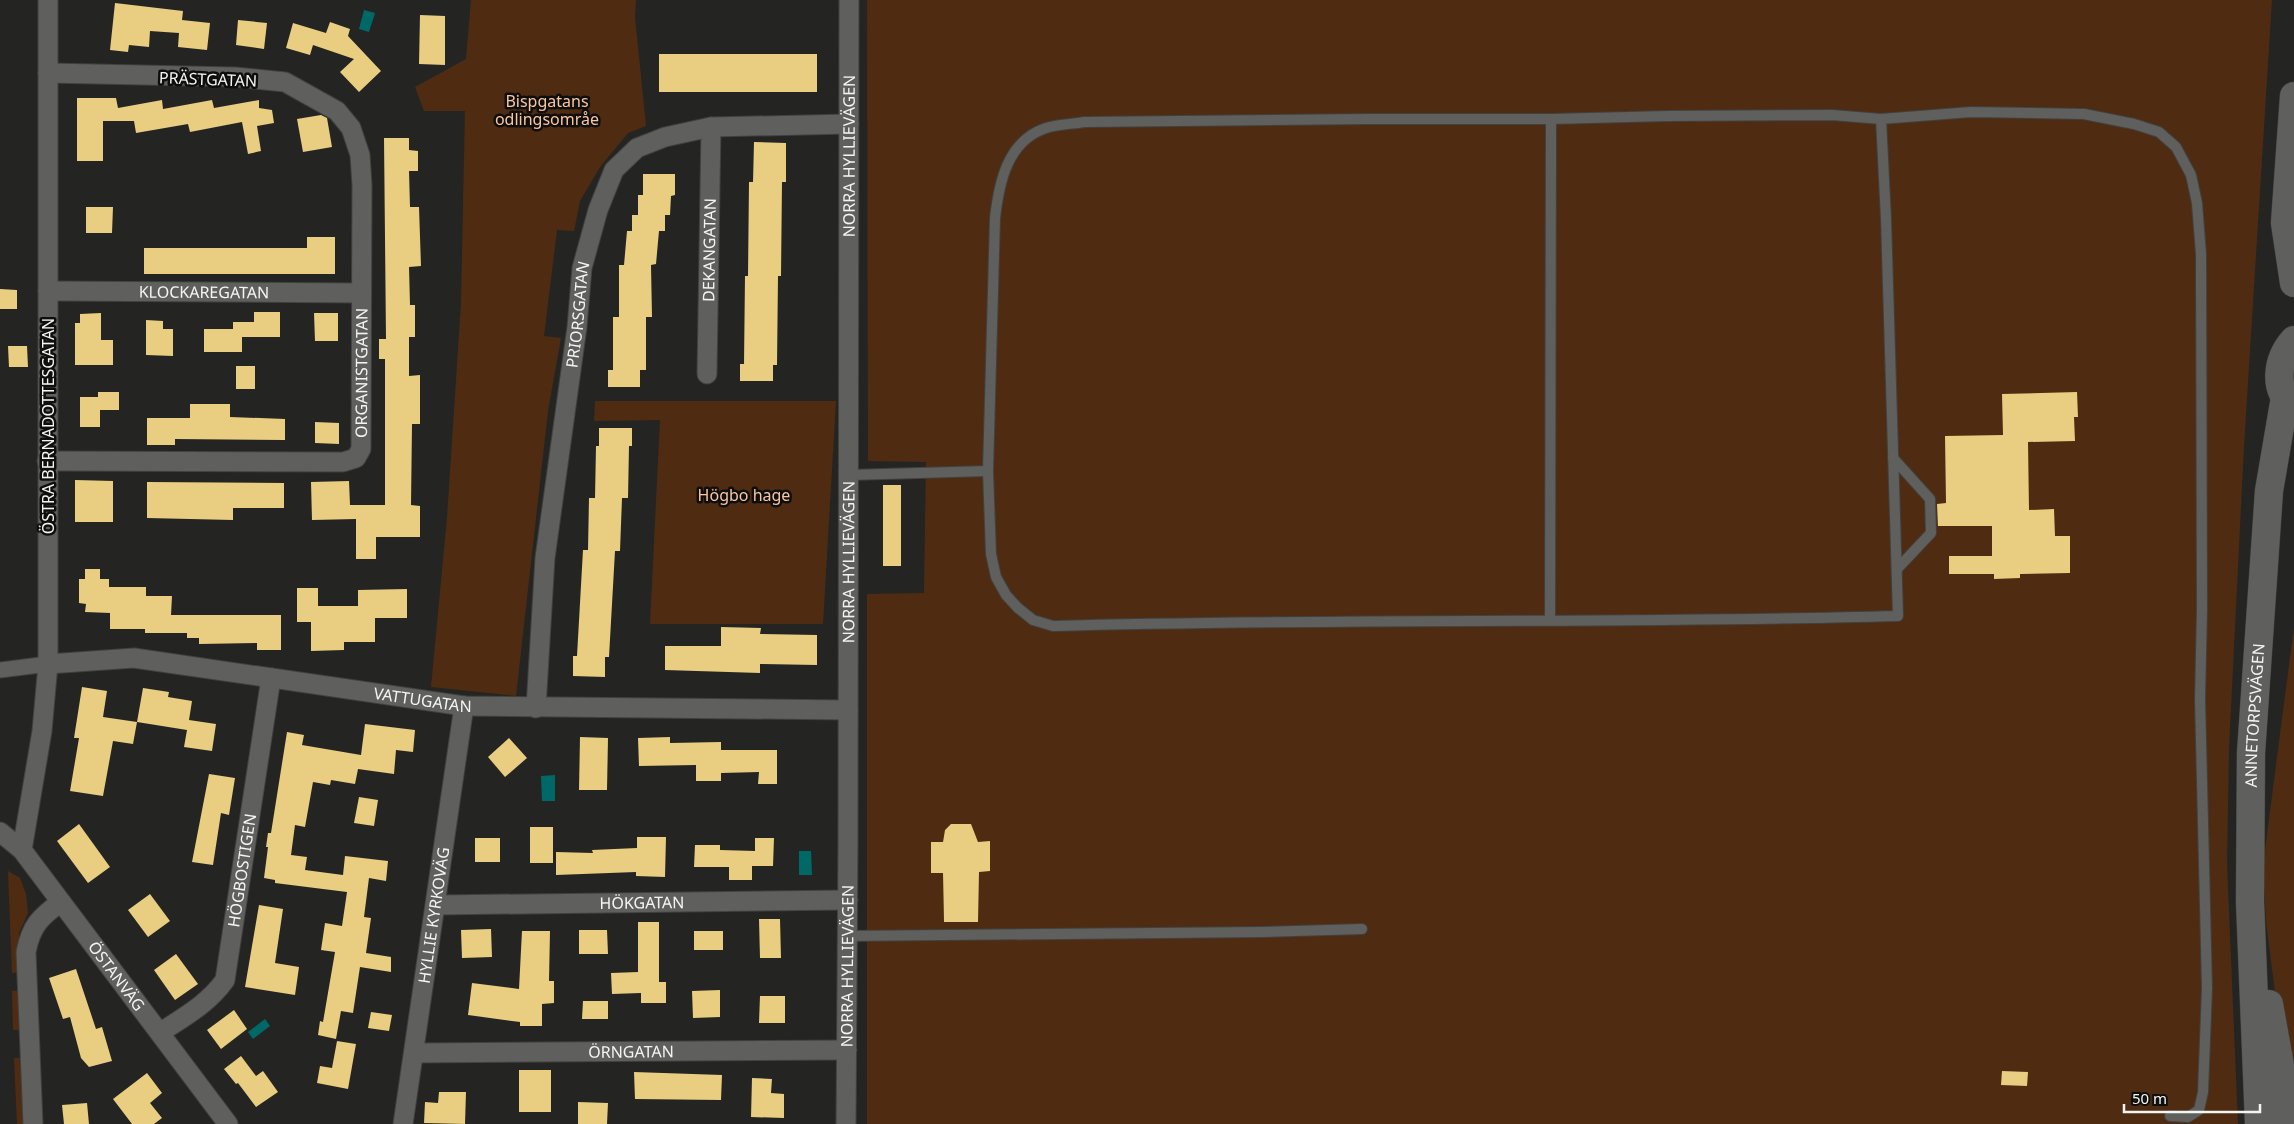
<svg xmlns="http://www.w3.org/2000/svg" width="2294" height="1124" viewBox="0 0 2294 1124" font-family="'Noto Sans',sans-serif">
<rect width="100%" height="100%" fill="#242523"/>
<!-- green -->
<g fill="#4f2c11" fill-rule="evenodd">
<polygon points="471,0 636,0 635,17 646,126 628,133 600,167 580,201 574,231 557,230 544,336 561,338 548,411 516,696 431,687 447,518 461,303 465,111 424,111 415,87 466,59"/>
<path d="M867 0H2272L2244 446 2229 748 2227 865 2238 1124H867V594L924 593 926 462 868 461ZM951 824H970L978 842V922L944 921 943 873 931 872V842H943L945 830Z"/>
<polygon points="595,401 836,401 823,624 650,624 660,420 594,421"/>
<polygon points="2294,627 2294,1062 2292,1062 2279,1023 2266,922 2263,865"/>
<polygon points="8,871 20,878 26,894 28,913 19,933 20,972 12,973"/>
<polygon points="20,990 21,1030 13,1030 12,991"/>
<polygon points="14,1058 22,1058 25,1124 17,1124"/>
</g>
<!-- water -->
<g fill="#006967">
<polygon points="364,10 375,13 369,32 359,29"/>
<polygon points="555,775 555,801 542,801 541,776"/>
<polygon points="799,851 811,851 812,875 799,875"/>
<polygon points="265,1019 270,1026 253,1039 248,1032"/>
</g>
<!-- building -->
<g fill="#e9cd81">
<polygon points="115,3 183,11 182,20 210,23 207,50 178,47 179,33 150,31 149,47 129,45 128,52 110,50"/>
<polygon points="420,15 445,16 445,65 419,64"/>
<polygon points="238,20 267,23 264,49 236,45"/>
<polygon points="330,22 350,29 348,36 381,71 359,92 340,72 354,59 313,45 310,55 286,48 293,23 326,33"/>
<rect x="659" y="54" width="158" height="38"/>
<polygon points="77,98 116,98 118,108 162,100 163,109 212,100 214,108 259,100 259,108 272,110 274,123 257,126 261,151 248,154 242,122 190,132 188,124 136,133 134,121 103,121 103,161 77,161"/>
<polygon points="321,115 327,118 332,147 303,152 297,119"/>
<polygon points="384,138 409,138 409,150 418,151 418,171 409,171 410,207 419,207 421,266 409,267 410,305 415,305 415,337 409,337 409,376 420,375 420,424 412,424 411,505 420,506 420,537 376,537 376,559 356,559 356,519 312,520 311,482 349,481 350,505 385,505 385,359 379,359 379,339 386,339"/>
<polygon points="754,142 786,143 786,182 782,182 781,276 778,276 777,365 773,365 773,381 740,381 740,364 744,364 745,276 748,276 749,182 753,182"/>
<polygon points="643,174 675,174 675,195 671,196 670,215 665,215 665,231 659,231 656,264 651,265 652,317 646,317 646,370 640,370 640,387 608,387 608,370 613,370 613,317 619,317 619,265 624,265 627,231 632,231 632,215 638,215 638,195 643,195"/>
<polygon points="86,207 113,207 112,233 86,233"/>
<polygon points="307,237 335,237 335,274 144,274 144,248 307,248"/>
<polygon points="0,289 17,290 17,309 0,309"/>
<polygon points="254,312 280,312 280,337 242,337 242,352 204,352 204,329 233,329 233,322 254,322"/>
<polygon points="101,313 101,340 113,340 113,365 75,365 75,323 80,323 80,314"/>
<polygon points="314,313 338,313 338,341 315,341"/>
<polygon points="146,320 163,321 163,329 173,329 173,356 146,355"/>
<polygon points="8,346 27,346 28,367 9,367"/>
<rect x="236" y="366" width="19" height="23"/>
<polygon points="98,392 119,392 119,410 100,410 100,427 80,427 80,397 98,397"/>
<polygon points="2077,392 2078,417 2074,417 2075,441 2028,442 2029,510 2054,509 2055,536 2070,536 2070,573 2020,574 2020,578 1994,579 1994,574 1949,574 1949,556 1992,556 1992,526 1938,526 1937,504 1946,503 1945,436 2003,435 2002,394"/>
<polygon points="190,404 230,404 230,417 285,419 285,440 175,439 175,445 147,445 147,418 190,418"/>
<polygon points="315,422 339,423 339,444 315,443"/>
<polygon points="599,428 632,428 632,446 629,446 628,498 622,498 620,551 615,551 609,657 605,657 605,677 573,676 573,656 577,656 583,550 588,550 589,498 595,498 596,446 599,446"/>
<polygon points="75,480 113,481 113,522 75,522"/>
<polygon points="147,482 284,483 284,508 233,508 233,520 147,518"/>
<rect x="883" y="485" width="18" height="81"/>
<polygon points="85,569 100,569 100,579 109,579 109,587 146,587 146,596 172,596 171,615 281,615 281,650 257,650 257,643 199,644 199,638 187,638 187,633 145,633 145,629 110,629 110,613 85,612 86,604 79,603 79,579 85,579"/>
<polygon points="297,588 318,588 318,606 358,606 358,590 407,589 407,618 375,618 375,642 344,642 344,650 311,651 311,622 297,622"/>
<polygon points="721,627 761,628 760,634 817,635 817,665 760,664 760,673 665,670 665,646 721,646"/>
<polygon points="82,687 107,691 103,717 137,722 133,744 113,741 103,796 70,791 79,738 74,738"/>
<polygon points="143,688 169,692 168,697 192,701 189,720 216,724 212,751 184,747 187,730 137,722"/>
<polygon points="365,724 415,730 413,752 396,750 394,774 358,769 355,784 331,780 330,785 313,782 305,827 295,825 291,855 307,857 305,870 343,875 345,856 388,861 386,881 369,878 364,917 371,918 366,953 391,957 391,972 360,967 353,1013 341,1011 336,1039 318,1035 320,1021 323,1022 335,952 321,950 325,923 342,926 347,892 275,883 275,880 264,878 268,847 266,847 268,833 271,833 287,732 304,735 302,745 361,755"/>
<polygon points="580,737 608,738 607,790 579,790"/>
<polygon points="670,737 670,743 721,742 721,750 777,750 777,784 758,784 759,772 721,773 721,781 696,781 696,765 639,766 638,738"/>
<polygon points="509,738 527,758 505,777 488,757"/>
<polygon points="209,774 235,778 229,815 221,813 213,865 192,862"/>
<polygon points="359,797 378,800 374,826 354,823"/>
<polygon points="79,824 110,867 88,883 57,841"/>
<polygon points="951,824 971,824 978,842 990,841 990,871 979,872 978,922 944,922 943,873 931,873 931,842 943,842 945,830"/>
<rect x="530" y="827" width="23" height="36"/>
<polygon points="637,837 666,837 665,877 636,876 636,872 556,875 556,852 593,853 592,850 637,848"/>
<rect x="475" y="838" width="25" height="24"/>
<polygon points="755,838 774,838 773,866 752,866 752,880 729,880 729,867 694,867 695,845 720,845 720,850 755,851"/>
<polygon points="150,894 170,921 148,937 128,910"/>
<polygon points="259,905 283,909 275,963 299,967 295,995 245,987"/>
<polygon points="759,919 780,919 781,958 760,958"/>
<polygon points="638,922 659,922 659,982 666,982 666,1003 641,1003 641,993 612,994 611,973 638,972"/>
<polygon points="491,929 492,957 462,958 461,930"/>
<polygon points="579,930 607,930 608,954 579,954"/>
<polygon points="522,931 550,931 549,981 554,981 554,1003 542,1004 542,1026 520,1026 520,1022 468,1015 472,983 519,989"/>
<rect x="694" y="931" width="29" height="19"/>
<polygon points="176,954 198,984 175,1000 154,970"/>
<polygon points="76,969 96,1029 102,1027 112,1061 89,1067 81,1058 70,1017 63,1019 49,978"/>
<polygon points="720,990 720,1017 693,1018 692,991"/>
<polygon points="760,996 785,996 785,1023 759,1023"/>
<polygon points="583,1001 608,1001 608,1019 582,1019"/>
<polygon points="234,1010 247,1029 221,1049 207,1030"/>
<polygon points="371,1012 392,1015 389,1031 368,1028"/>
<polygon points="337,1041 356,1044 348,1089 317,1083 320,1066 332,1068"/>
<polygon points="241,1056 256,1076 263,1071 278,1092 256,1107 238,1083 236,1084 224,1069"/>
<rect x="519" y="1070" width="32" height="42"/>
<polygon points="2002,1071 2028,1072 2027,1086 2001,1085"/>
<polygon points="634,1072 722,1075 721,1100 635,1099"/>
<polygon points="147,1073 162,1093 150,1103 162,1118 154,1124 132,1124 113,1099"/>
<polygon points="752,1078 772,1079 771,1093 784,1094 784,1118 751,1117"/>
<polygon points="439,1092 466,1092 465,1124 424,1123 425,1102 438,1103"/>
<polygon points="578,1102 608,1103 607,1124 578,1124"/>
<polygon points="87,1103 89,1124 64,1124 62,1105"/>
</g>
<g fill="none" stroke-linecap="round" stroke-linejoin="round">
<defs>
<g id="service">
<path d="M1881 119 1886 219 1898 616C1616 624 1334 618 1053 626L1033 620 1018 608 1006 595 996 577 991 554 988 471 995 218C999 183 1007 141 1046 128 1058 124 1073 124 1085 122L1368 119H1551L1668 116 1832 115 1881 119 1971 112 2084 114 2134 124 2159 132 2176 147 2191 175 2197 203 2201 254 2202 609 2200 699 2207 988 2203 1092 2199 1110 2188 1117 2170 1116"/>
<polyline points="1893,458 1930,499 1931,533 1897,569"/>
<polyline points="849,475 988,471"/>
<polyline points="1550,620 1551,119"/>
<polyline points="847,936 1263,932 1362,929"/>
</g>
<polyline id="pedestrian" points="0,670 48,664"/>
<g id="minor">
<path id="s1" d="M48 291 361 293"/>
<path id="s2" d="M707 374 711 127"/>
<path id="s3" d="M47 461 343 462 356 458 361 449 362 185 360 155 351 128 337 111 285 82 235 77 48 73"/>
<path id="s4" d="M48 664 134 658 464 706 848 710"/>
<path id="s5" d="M536 708 545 558 577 327 582 268 598 210 614 170 637 148 665 137 711 127 849 124"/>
<path id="s6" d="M0 832 22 850 228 1124"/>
<polyline points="22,850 42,731 48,664 48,0"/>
<path id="s7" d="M437 905 848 900"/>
<path id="s8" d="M161 1032C184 1017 209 1003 225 980L271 678"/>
<path id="s9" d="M415 1053 847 1050"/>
<path d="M33 1124 26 952C31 926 40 917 61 902"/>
<path id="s10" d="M403 1124 464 706"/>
<path id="s11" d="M846 1124 848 841 849 0"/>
</g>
<g id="secondary">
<polyline points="2294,96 2285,223 2294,283"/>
<path d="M2294 340C2277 359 2272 389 2294 407"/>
<polyline points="2269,1004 2281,1071 2285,1124"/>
<path id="s12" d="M2259 1124 2250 902 2251 753 2269 491 2285 397"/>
</g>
</defs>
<!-- service casing -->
<use href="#service" stroke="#41413f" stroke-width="12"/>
<!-- pedestrian casing -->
<use href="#pedestrian" stroke="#41413f" stroke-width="17"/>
<!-- minor casing -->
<use href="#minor" stroke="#41413f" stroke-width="21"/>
<!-- secondary casing -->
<use href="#secondary" stroke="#41413f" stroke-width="29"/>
<!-- service -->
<use href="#service" stroke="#5f605d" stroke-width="10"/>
<!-- pedestrian -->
<use href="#pedestrian" stroke="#5f605d" stroke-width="15"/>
<!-- minor -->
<use href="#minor" stroke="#5f605d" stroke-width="19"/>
<!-- secondary -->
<use href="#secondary" stroke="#5f605d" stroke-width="28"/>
</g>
<g text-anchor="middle" stroke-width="5" stroke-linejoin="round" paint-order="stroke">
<!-- street labels -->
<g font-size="16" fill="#f4f5f3" stroke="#0e0e0d">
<text transform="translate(208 79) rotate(2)" y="6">PRÄSTGATAN</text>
<text dy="6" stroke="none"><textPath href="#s11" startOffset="968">NORRA HYLLIEVÄGEN</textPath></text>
<text dy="6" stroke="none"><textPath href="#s2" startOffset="124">DEKANGATAN</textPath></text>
<text dy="6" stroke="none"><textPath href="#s1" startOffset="156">KLOCKAREGATAN</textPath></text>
<text dy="6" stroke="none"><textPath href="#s5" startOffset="396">PRIORSGATAN</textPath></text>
<text dy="6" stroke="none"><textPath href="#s3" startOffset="396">ORGANISTGATAN</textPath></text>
<text transform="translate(48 426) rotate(-90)" y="6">ÖSTRA BERNADOTTESGATAN</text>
<text dy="6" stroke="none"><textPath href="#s11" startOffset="562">NORRA HYLLIEVÄGEN</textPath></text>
<text dy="6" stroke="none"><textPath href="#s4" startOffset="378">VATTUGATAN</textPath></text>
<text dy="6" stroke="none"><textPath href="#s12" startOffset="409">ANNETORPSVÄGEN</textPath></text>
<text dy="6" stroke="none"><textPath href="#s8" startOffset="194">HÖGBOSTIGEN</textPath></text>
<text dy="6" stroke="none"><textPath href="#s7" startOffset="205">HÖKGATAN</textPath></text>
<text dy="6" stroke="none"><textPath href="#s10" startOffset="211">HYLLIE KYRKOVÄG</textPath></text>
<text dy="6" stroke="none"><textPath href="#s11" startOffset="158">NORRA HYLLIEVÄGEN</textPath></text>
<text dy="6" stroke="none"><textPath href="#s6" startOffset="186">ÖSTANVÄG</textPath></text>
<text dy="6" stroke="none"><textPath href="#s9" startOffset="216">ÖRNGATAN</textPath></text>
</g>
<!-- park labels -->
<g font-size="16" fill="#fbc5a1" stroke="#0e0e0d">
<text x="547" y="107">Bispgatans<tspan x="547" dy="18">odlingsområe</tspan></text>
<text x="744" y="501">Högbo hage</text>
</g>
</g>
<!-- scale -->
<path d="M2124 1104v8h136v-8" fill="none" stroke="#f4f5f3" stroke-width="2.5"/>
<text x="2132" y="1104" font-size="15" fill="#f4f5f3" stroke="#0e0e0d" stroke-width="4" paint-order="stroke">50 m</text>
</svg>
